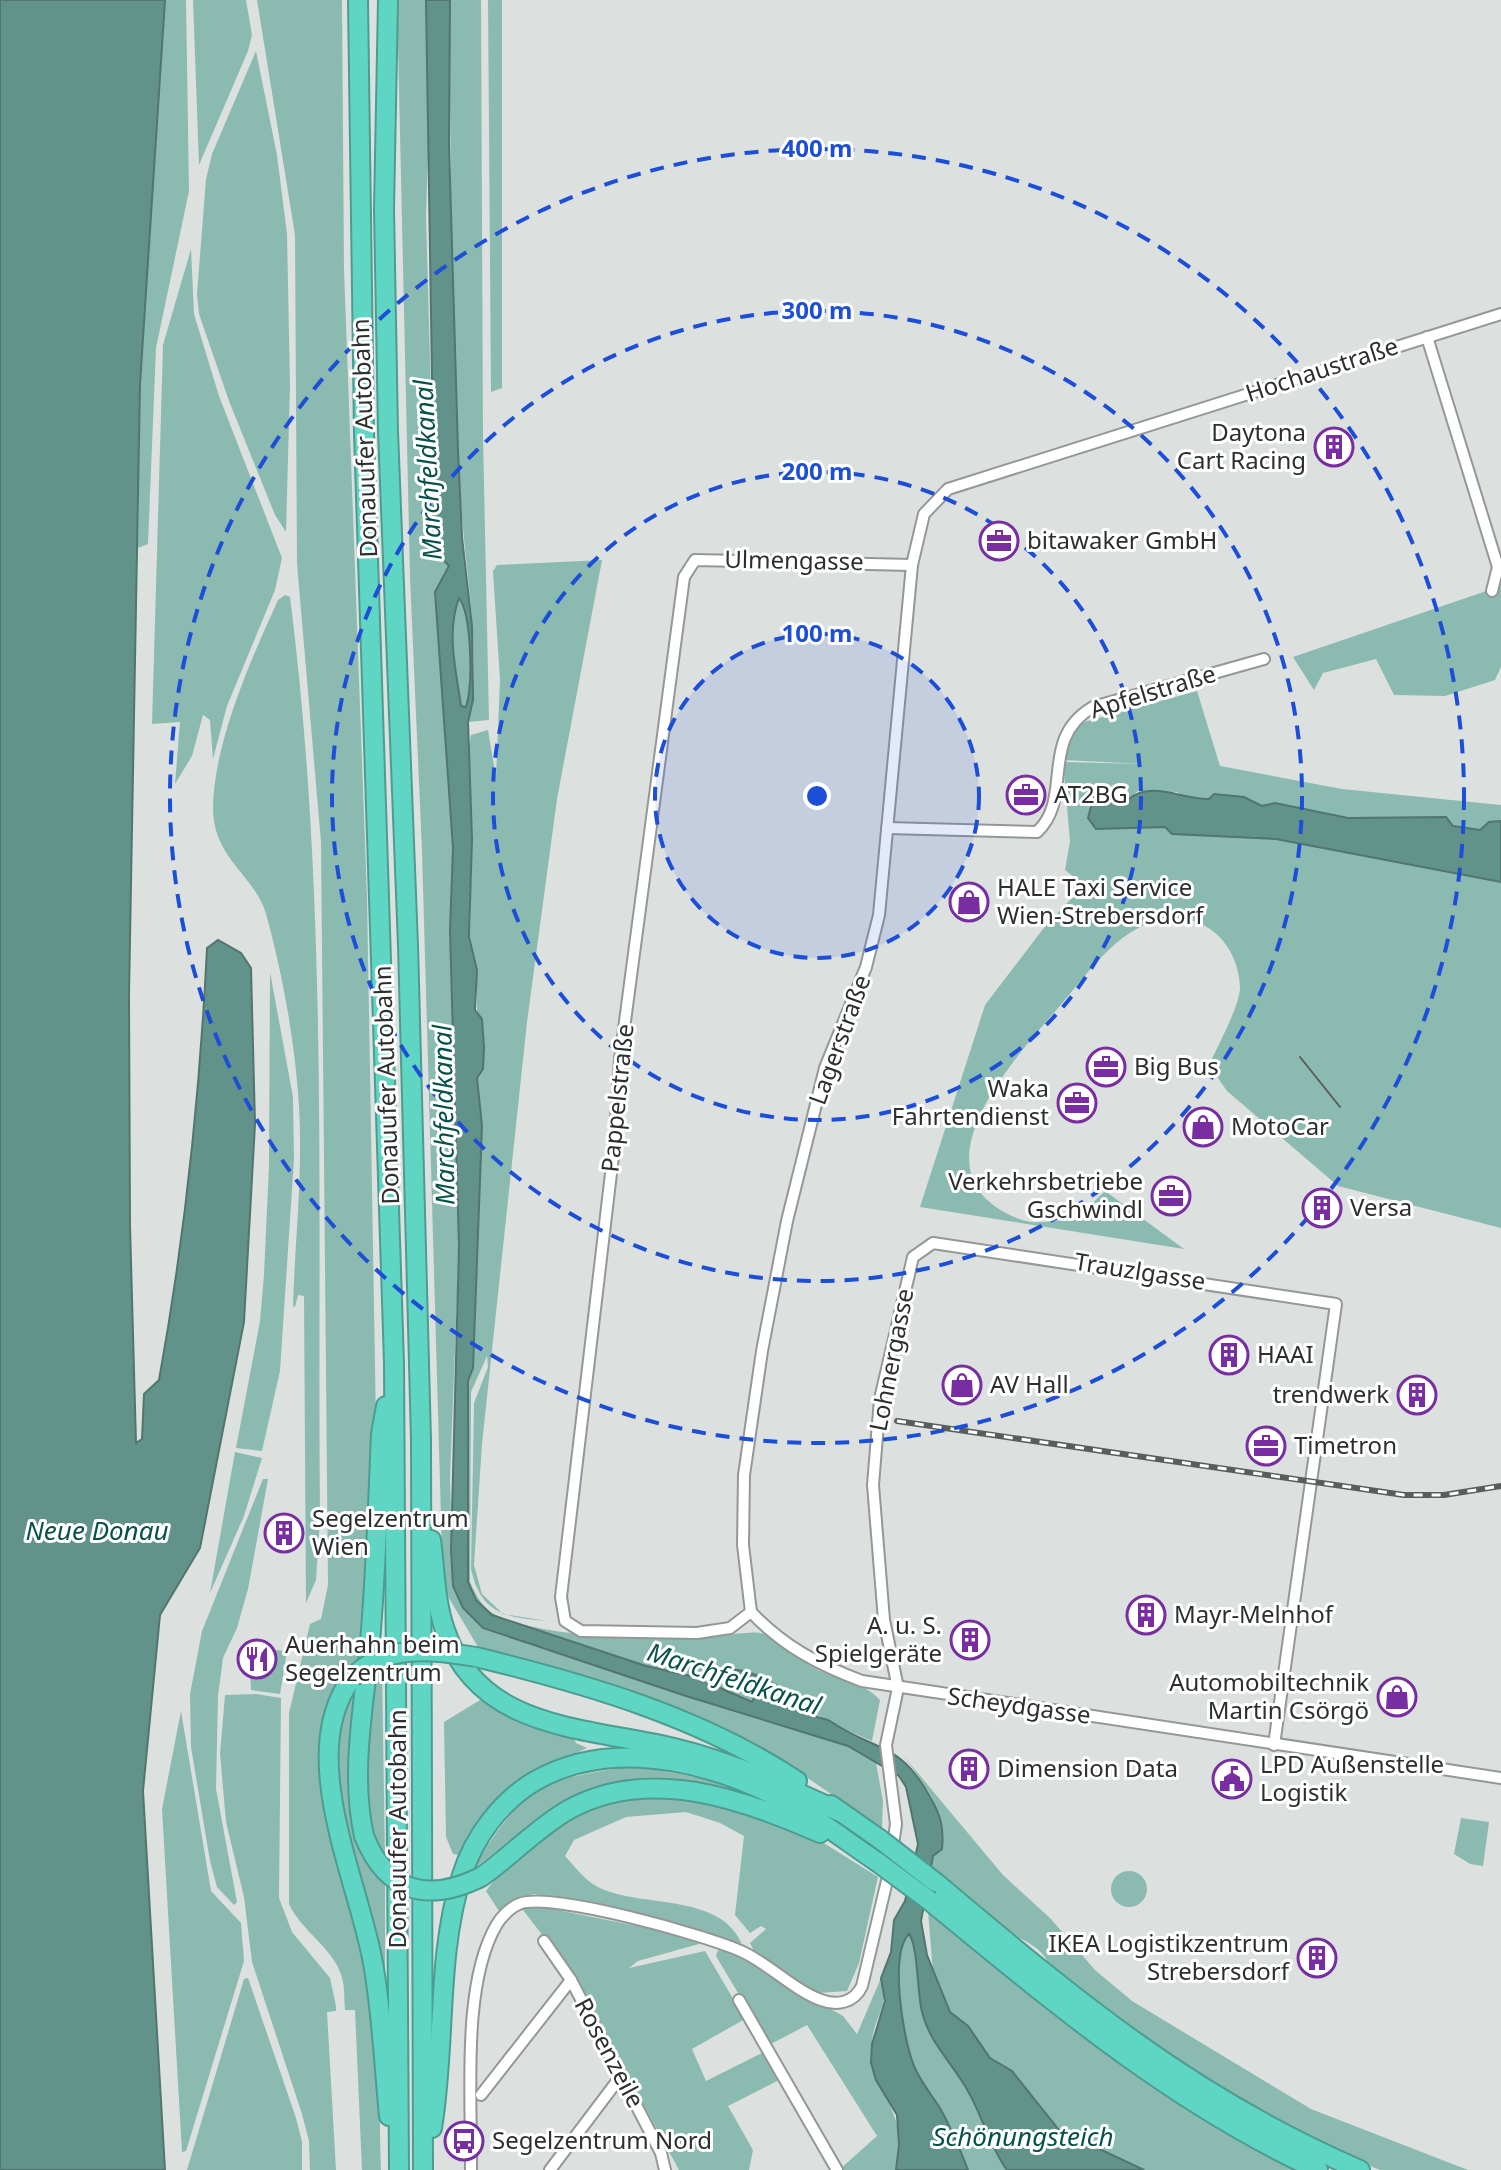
<svg xmlns="http://www.w3.org/2000/svg" width="1501" height="2170" viewBox="0 0 1501 2170" font-family="'Noto Sans',sans-serif">
<rect width="100%" height="100%" fill="#dce1e0"/>
<!-- green -->
<g fill="#8bbab1">
<polygon points="165,0 186,0 189,191 156,348 148,544 138,548 140,384"/>
<polygon points="193,0 246,0 252,35 248,51 199,165"/>
<path d="M257 0H342L344 269 367 897 376 1423 362 1656C280 1725 337 1830 356 1914 363 1948 369 1983 374 2017 381 2066 379 2120 381 2170H362L355 2010H345C344 2000 345 1987 342 1978 335 1949 301 1931 289 1904V1713L310 1624 321 1619 328 1585 321 842 297 564 295 235Z"/>
<polygon points="397,0 426,0 429,119 426,216 434,502 430,545 449,566 436,592 453,848 450,931 459,1247 450,1478 453,1586 527,1644 848,1746 876,1763 883,1801 882,1829 796,1770 621,1690 478,1647 443,1588 422,851 410,577"/>
<path d="M450 0H481L483 435 489 720 468 722C483 645 463 564 460 486 453 324 449 162 450 0Z"/>
<polygon points="488,0 502,0 502,388 491,392"/>
<polygon points="256,51 277,155 287,234 290,386 286,532 275,515 229,401 199,314 197,294 206,179 212,154"/>
<polygon points="191,249 194,314 219,396 282,558 275,590 227,706 213,759 210,720 203,715 192,756 175,784 180,722 152,724 163,345"/>
<path d="M602 560 557 799 527 1022 482 1444 474 1565 482 1594 503 1614 547 1621C507 1617 481 1615 471 1569L474 1403 488 1367 487 1356 471 1392 470 1582C476 1595 483 1609 496 1615 541 1637 649 1640 700 1638 714 1637 751 1631 760 1633 779 1637 795 1656 811 1666 833 1680 864 1681 880 1700L872 1741 815 1717 788 1693 724 1679 757 1692 753 1702 745 1700 695 1677 646 1666 492 1615 476 1600 468 1582V1381L473 1368 482 1126 477 1077V970L470 940 472 839 468 751 471 735 488 730 496 778 500 680 493 571 497 565Z"/>
<polygon points="1501,586 1501,667 1495,680 1445,696 1394,695 1376,659 1323,673 1314,690 1293,657"/>
<path d="M285 595 290 597C329 902 317 1212 320 1519L316 1580 306 1603 304 1296 298 1295 295 1307 293 1306C295 1240 303 1172 299 1106 295 1043 283 975 266 914 255 875 213 859 213 808 214 741 251 660 278 600Z"/>
<path d="M459 597C472 615 473 685 466 707H461C456 670 446 633 459 597Z"/>
<path d="M1197 691 1220 766 1342 789 1501 805V821L1489 822 1480 830 1452 826 1445 817 1348 818 1275 803 1262 806 1244 797 1188 800 1177 792 1138 791 1129 799 1096 791 1089 806 1097 829 1165 827 1172 834 1276 839 1501 882V1228L1338 1186 1227 1091 1209 1065C1217 1047 1241 1004 1240 986 1237 934 1191 903 1142 926 1105 944 1079 985 1052 1015 1007 1067 908 1178 1022 1220 1040 1226 1057 1218 1075 1220L1105 1191 1184 1249 920 1207 985 1005 1043 929 1084 885 1065 870 1070 841 1063 762 1145 764 1063 760 1075 730 1084 722Z"/>
<polygon points="270,972 293,1097 294,1159 280,1371 262,1451 236,1448 260,1321 264,1275 269,1166"/>
<polygon points="235,1452 262,1458 244,1516 210,1593"/>
<polygon points="263,1479 268,1479 248,1589 237,1628 223,1658 218,1696 216,1789 237,1902 234,1905 217,1887 210,1861 191,1747 190,1694 202,1631"/>
<polygon points="261,1649 287,1651 280,1694 251,1690 250,1670 262,1669"/>
<path d="M382 1666 385 1860C353 1801 368 1733 375 1669Z"/>
<polygon points="357,1683 350,1785 352,1818 357,1839 385,1882 385,1967 380,1967 334,1763 342,1708"/>
<polygon points="256,1694 281,1698 279,1898 292,1932 330,1978 336,2006 336,2011 327,2012 336,2170 310,2170 309,2141 302,2114 252,1962 244,1897 226,1822 220,1754 225,1695"/>
<polygon points="480,1700 531,1725 573,1736 576,1743 587,1748 512,1785 468,1835 459,1855 453,1854 446,1837 444,1722"/>
<polygon points="181,1711 211,1891 241,1923 244,1961 186,2151 182,2152 162,1809"/>
<path d="M901 1753 1003 1875 1050 1918 1095 1970 1132 2001 1311 2109 1468 2170H1380L1343 2155 1195 2076 1050 1968C1043 1943 1016 1939 998 1926 975 1909 953 1887 931 1868L933 1856 942 1849C946 1811 924 1782 901 1753Z"/>
<path d="M636 1766 716 1781 782 1806 624 1783 534 1824 473 1869C522 1787 542 1778 636 1766Z"/>
<path d="M656 1797 706 1803 811 1835 878 1877 859 1963 847 1991 819 1993 755 1953 750 1943 766 1929 761 1926 750 1933 735 1915 744 1836 720 1823 686 1812 626 1817 574 1840 565 1856C577 1869 586 1882 602 1889 643 1907 719 1894 741 1942L738 1945 651 1917 534 1894 513 1901 499 1911 486 1891C514 1852 566 1815 612 1801 626 1797 642 1798 656 1797Z"/>
<polygon points="1461,1818 1489,1822 1483,1866 1470,1864 1454,1854"/>
<circle cx="1129" cy="1889" r="18"/>
<polygon points="533,1905 696,1938 699,1944 638,1961 629,1968 705,1951 745,2019 692,2049 706,2081 762,2053 779,2080 728,2106 753,2150 749,2170 679,2170 573,1975 523,1910"/>
<path d="M928 1911C1044 2007 1160 2107 1298 2170H1144L1059 2130 1012 2071 990 2058 968 2026 950 2012 933 1972Z"/>
<path d="M909 1934C920 1946 916 1995 924 2017 933 2044 950 2063 965 2086 982 2113 988 2144 1007 2170H968C960 2149 951 2128 940 2108 931 2094 920 2080 914 2066 903 2039 888 1954 909 1934Z"/>
<path d="M718 1950 728 1951 843 2016 857 2034 881 1978C892 2004 872 2019 872 2044 872 2089 914 2124 896 2170H839L877 2136 807 2025 769 2045 716 1956Z"/>
<polygon points="248,1978 296,2118 302,2142 302,2170 187,2170 244,1979"/>
</g>
<!-- water -->
<g fill="#62938a" stroke="#52756f" stroke-width="2" fill-rule="evenodd">
<path d="M0 0H165L140 384 129 994 130 1226 136 1443 142 1439 144 1394 159 1380C185 1237 200 1093 207 948L218 940 241 953 251 968 255 1124 244 1322 200 1548 160 1615 143 1791 165 2170H0Z"/>
<path d="M426 0H450L449 144 458 450 462 537 472 626 473 700 468 722 472 839 469 937 477 970 475 1010 482 1019 484 1048 483 1069 477 1078 482 1126 473 1368 468 1381V1582L476 1600 492 1615 646 1666 695 1677 752 1702 757 1692 724 1679 716 1672C743 1662 774 1683 796 1698 802 1702 806 1711 813 1715 818 1719 825 1718 830 1721 875 1752 900 1741 930 1797 941 1816 944 1827 942 1849L933 1856 921 1921 927 1955 950 2012 968 2026 990 2058 1012 2071 1059 2130 1144 2170H1007C988 2144 982 2113 965 2086 950 2061 929 2041 922 2012 917 1992 918 1945 909 1934 889 1954 903 2039 914 2066 920 2081 931 2094 940 2108 951 2128 960 2149 968 2170H896L899 2145 897 2115 876 2080 871 2063 872 2044 885 2001 881 1978 891 1952 894 1920 905 1901 918 1844 906 1787 899 1776 848 1746 686 1696 483 1628 463 1608 453 1586 451 1550 459 1247 450 931 453 848 435 592 449 566 430 545 434 502ZM459 598C472 615 473 686 466 707L461 706C456 670 446 633 459 598Z"/>
<path d="M1095 791 1129 799C1152 780 1183 800 1209 799L1214 794 1244 797 1262 806 1275 803 1348 818 1446 817 1453 826 1480 830 1489 822 1501 821V882L1276 839 1172 834 1165 827 1096 829 1088 818Z"/>
</g>
<g fill="none" stroke-linecap="round" stroke-linejoin="round">
<defs>
<g id="minor">
<polyline points="1427,337 1498,567 1492,591"/>
<path d="M887 828 1037 832C1074 798 1038 739 1093 707L1264 659"/>
<polyline points="751,1612 743,1545 744,1475 762,1351 787,1221 825,1068 866,967 879,915 912,565 924,514 948,489 1501,314"/>
<polyline points="751,1612 730,1628 697,1633 581,1631 565,1621 561,1597 614,1148 620,1059 684,577 695,560 912,565"/>
<path d="M751 1612C783 1646 819 1665 862 1681L1501 1778"/>
<polyline points="892,1852 896,1824 886,1745 898,1688 884,1620 873,1485 880,1399 913,1257 933,1243 1336,1304 1274,1745"/>
<polyline points="544,1941 571,1980 661,2153 665,2170"/>
<polyline points="739,2000 837,2170"/>
<polyline points="481,2095 571,1980"/>
<path d="M471 2170C472 2101 461 1984 497 1924 501 1917 511 1907 519 1904 550 1891 709 1936 743 1952 770 1965 794 1990 821 2000 837 2006 854 2003 862 1986L890 1868"/>
<polyline points="550,2170 621,2076"/>
</g>
<g id="motorway">
<polyline points="358,0 364,434 394,1363 399,2170"/>
<polyline points="388,0 384,209 388,431 408,945 421,1440 423,2170"/>
<path d="M431 1540C435 1570 435 1602 445 1630 479 1731 587 1727 674 1748 732 1762 784 1786 838 1811"/>
<path d="M476 1657C587 1684 701 1717 797 1781"/>
<path d="M352 1678C295 1753 358 1879 373 1963 382 2013 384 2065 389 2116"/>
<polyline points="831,1805 881,1840"/>
<path d="M364 1836C350 1772 364 1706 370 1642 376 1573 378 1503 381 1434L386 1406"/>
<path d="M481 1877C511 1856 537 1828 568 1810 648 1765 743 1799 820 1833"/>
<path d="M935 1882C1074 1999 1191 2097 1360 2170"/>
<path d="M930 1901C1053 2002 1172 2103 1318 2170"/>
<path d="M432 2128C446 2045 436 1956 462 1875 474 1837 501 1801 535 1781 619 1733 728 1766 806 1813 830 1828 852 1845 876 1861"/>
</g>
</defs>
<!-- minor casing -->
<use href="#minor" stroke="#939897" stroke-width="14"/>
<!-- motorway casing -->
<use href="#motorway" stroke="#4e9c90" stroke-width="22"/>
<!-- minor -->
<use href="#minor" stroke="#fff" stroke-width="10"/>
<!-- motorway -->
<use href="#motorway" stroke="#5fd6c4" stroke-width="18"/>
<!-- tram -->
<polyline stroke="#5a5d5d" stroke-width="2" points="1300,1057 1340,1107"/>
<defs>
<polyline id="rail" points="897,1421 1404,1495 1444,1495 1501,1486"/>
</defs>
<!-- rail casing -->
<use href="#rail" stroke="#5a5d5d" stroke-width="6"/>
<!-- rail -->
<use href="#rail" stroke="#fff" stroke-width="3" stroke-dasharray="9" stroke-linecap="butt"/>
<defs>
<g id="motorway-bridge">
<path d="M352 1678C386 1643 431 1650 476 1657"/>
<path d="M364 1836C387 1893 428 1903 481 1877"/>
<polyline points="881,1840 935,1882"/>
<polyline points="876,1861 930,1901"/>
</g>
</defs>
<!-- motorway-bridge casing -->
<use href="#motorway-bridge" stroke="#4e9c90" stroke-width="22" stroke-linecap="butt"/>
<!-- motorway-bridge -->
<use href="#motorway-bridge" stroke="#5fd6c4" stroke-width="18"/>
</g>
<!-- distance rings -->
<circle cx="817" cy="796" r="162" fill="#1d4ed8" fill-opacity=".12"/>
<g fill="none" stroke="#1d4ed8" stroke-width="4" stroke-dasharray="14 10">
<circle cx="817" cy="796" r="162"/>
<circle cx="817" cy="796" r="324"/>
<circle cx="817" cy="796" r="485"/>
<circle cx="817" cy="796" r="647"/>
</g>
<!-- icons -->
<defs>
<symbol id="building-ring" viewBox="-11 -11 22 22"><circle r="9.5" fill="#fff" stroke="#782ea0" stroke-width="1.5"/><path d="M-4-6H4V6H1V3H-1V6H-4ZM-2.5-4.3h1.7v1.8h-1.7ZM.8-4.3h1.7v1.8H.8ZM-2.5-1h1.7V.8h-1.7ZM.8-1h1.7V.8H.8Z" fill="#782ea0"/></symbol>
<symbol id="office-ring" viewBox="-11 -11 22 22"><circle r="9.5" fill="#fff" stroke="#782ea0" stroke-width="1.5"/><path d="M-6-3h4V-5.5h4V-3h4V5H-6ZM-1-4.5V-3h2v-1.5ZM-6 0V1H6V0Z" fill="#782ea0"/></symbol>
<symbol id="shop-ring" viewBox="-11 -11 22 22"><circle r="9.5" fill="#fff" stroke="#782ea0" stroke-width="1.5"/><path d="M-5-2.5h2.3a2.7 3.5 0 0 1 5.4 0H5L5.5 6h-11ZM-1.5-2.5h3a1.5 2.3 0 0 0-3 0Z" fill="#782ea0"/></symbol>
<symbol id="restaurant-ring" viewBox="-11 -11 22 22"><circle r="9.5" fill="#fff" stroke="#782ea0" stroke-width="1.5"/><path d="M-5-6h1v4h1v-4h1v4h1v-4h1v5L-1.5 .5V6h-2V.5L-5-1ZM5-6V6H3V1.5H1.5Q1.5-4 5-6Z" fill="#782ea0"/></symbol>
<symbol id="civic-ring" viewBox="-11 -11 22 22"><circle r="9.5" fill="#fff" stroke="#782ea0" stroke-width="1.5"/><path d="M-.6-6.5H3V-4.5H.6V-3L4-1V1h2V6H-6V1h2V-1L-.6-3ZM-1.2 2.5V6h2.4V2.5Z" fill="#782ea0"/></symbol>
<symbol id="bus-ring" viewBox="-11 -11 22 22"><circle r="9.5" fill="#fff" stroke="#782ea0" stroke-width="1.5"/><path d="M-5-6H5V4H4V6H2V4H-2V6H-4V4H-5ZM-3.5-4V0h7V-4ZM-3.5 1.2v1.5H-2V1.2ZM2 1.2v1.5H3.5V1.2Z" fill="#782ea0"/></symbol>
</defs>
<g fill-rule="evenodd">
<use href="#building-ring" x="1312" y="425" width="44" height="44"/>
<use href="#office-ring" x="977" y="519" width="44" height="44"/>
<use href="#office-ring" x="1004" y="773" width="44" height="44"/>
<use href="#shop-ring" x="947" y="880" width="44" height="44"/>
<use href="#office-ring" x="1084" y="1045" width="44" height="44"/>
<use href="#office-ring" x="1055" y="1081" width="44" height="44"/>
<use href="#shop-ring" x="1181" y="1105" width="44" height="44"/>
<use href="#office-ring" x="1149" y="1174" width="44" height="44"/>
<use href="#building-ring" x="1300" y="1186" width="44" height="44"/>
<use href="#building-ring" x="1207" y="1333" width="44" height="44"/>
<use href="#shop-ring" x="940" y="1363" width="44" height="44"/>
<use href="#building-ring" x="1395" y="1373" width="44" height="44"/>
<use href="#office-ring" x="1244" y="1424" width="44" height="44"/>
<use href="#building-ring" x="262" y="1511" width="44" height="44"/>
<use href="#building-ring" x="1124" y="1593" width="44" height="44"/>
<use href="#building-ring" x="948" y="1618" width="44" height="44"/>
<use href="#restaurant-ring" x="235" y="1637" width="44" height="44"/>
<use href="#shop-ring" x="1375" y="1675" width="44" height="44"/>
<use href="#building-ring" x="947" y="1747" width="44" height="44"/>
<use href="#civic-ring" x="1210" y="1757" width="44" height="44"/>
<use href="#building-ring" x="1295" y="1936" width="44" height="44"/>
<use href="#bus-ring" x="442" y="2119" width="44" height="44"/>
</g>
<g text-anchor="middle" stroke-width="6" stroke-linejoin="round" paint-order="stroke">
<!-- street labels -->
<g font-size="24" fill="#2d2f2f" stroke="#fff">
<text transform="translate(1322 370) rotate(-18)" y="8">Hochaustraße</text>
<text transform="translate(365 438) rotate(-92)" y="8">Donauufer Autobahn</text>
<text transform="translate(794 561) rotate(1)" y="8">Ulmengasse</text>
<text transform="translate(1153 692) rotate(-17)" y="8">Apfelstraße</text>
<text transform="translate(840 1040) rotate(-70)" y="8">Lagerstraße</text>
<text transform="translate(387 1085) rotate(-92)" y="8">Donauufer Autobahn</text>
<text transform="translate(618 1098) rotate(-84)" y="8">Pappelstraße</text>
<text transform="translate(1140 1272) rotate(9)" y="8">Trauzlgasse</text>
<text transform="translate(892 1360) rotate(-79)" y="8">Lohnergasse</text>
<text transform="translate(1019 1706) rotate(8)" y="8">Scheydgasse</text>
<text transform="translate(398 1829) rotate(-90)" y="8">Donauufer Autobahn</text>
<text transform="translate(609 2053) rotate(62)" y="8">Rosenzeile</text>
</g>
<!-- poi labels -->
<g font-size="24" fill="#2d2f2f" stroke="#fff" text-anchor="start">
<text x="1306" y="441" text-anchor="end">Daytona<tspan x="1306" dy="28">Cart Racing</tspan></text>
<text x="1027" y="549">bitawaker GmbH</text>
<text x="1054" y="803">AT2BG</text>
<text x="997" y="896">HALE Taxi Service<tspan x="997" dy="28">Wien-Strebersdorf</tspan></text>
<text x="1134" y="1075">Big Bus</text>
<text x="1049" y="1097" text-anchor="end">Waka<tspan x="1049" dy="28">Fahrtendienst</tspan></text>
<text x="1231" y="1135">MotoCar</text>
<text x="1143" y="1190" text-anchor="end">Verkehrsbetriebe<tspan x="1143" dy="28">Gschwindl</tspan></text>
<text x="1350" y="1216">Versa</text>
<text x="1257" y="1363">HAAI</text>
<text x="990" y="1393">AV Hall</text>
<text x="1389" y="1403" text-anchor="end">trendwerk</text>
<text x="1294" y="1454">Timetron</text>
<text x="312" y="1527">Segelzentrum<tspan x="312" dy="28">Wien</tspan></text>
<text x="1174" y="1623">Mayr-Melnhof</text>
<text x="942" y="1634" text-anchor="end">A. u. S.<tspan x="942" dy="28">Spielgeräte</tspan></text>
<text x="285" y="1653">Auerhahn beim<tspan x="285" dy="28">Segelzentrum</tspan></text>
<text x="1369" y="1691" text-anchor="end">Automobiltechnik<tspan x="1369" dy="28">Martin Csörgö</tspan></text>
<text x="1260" y="1773">LPD Außenstelle<tspan x="1260" dy="28">Logistik</tspan></text>
<text x="997" y="1777">Dimension Data</text>
<text x="1289" y="1952" text-anchor="end">IKEA Logistikzentrum<tspan x="1289" dy="28">Strebersdorf</tspan></text>
<text x="492" y="2149">Segelzentrum Nord</text>
</g>
<!-- water labels -->
<g font-size="26" font-style="italic" fill="#085149" stroke="#fff">
<text transform="translate(428 470) rotate(-93)" y="9">Marchfeldkanal</text>
<text transform="translate(444 1115) rotate(-91)" y="9">Marchfeldkanal</text>
<text x="97" y="1540">Neue Donau</text>
<text transform="translate(734 1679) rotate(18)" y="9">Marchfeldkanal</text>
<text x="1023" y="2146">Schönungsteich</text>
</g>
</g>
<circle cx="817" cy="796" r="12" fill="#1d4ed8" stroke="#fff" stroke-width="4"/>
<g font-size="24" text-anchor="middle" font-weight="bold" fill="#1d4ed8" stroke="#fff" stroke-width="6" stroke-linejoin="round" paint-order="stroke">
<text x="817" y="157">400 m</text>
<text x="817" y="319">300 m</text>
<text x="817" y="480">200 m</text>
<text x="817" y="642">100 m</text>
</g>
</svg>
